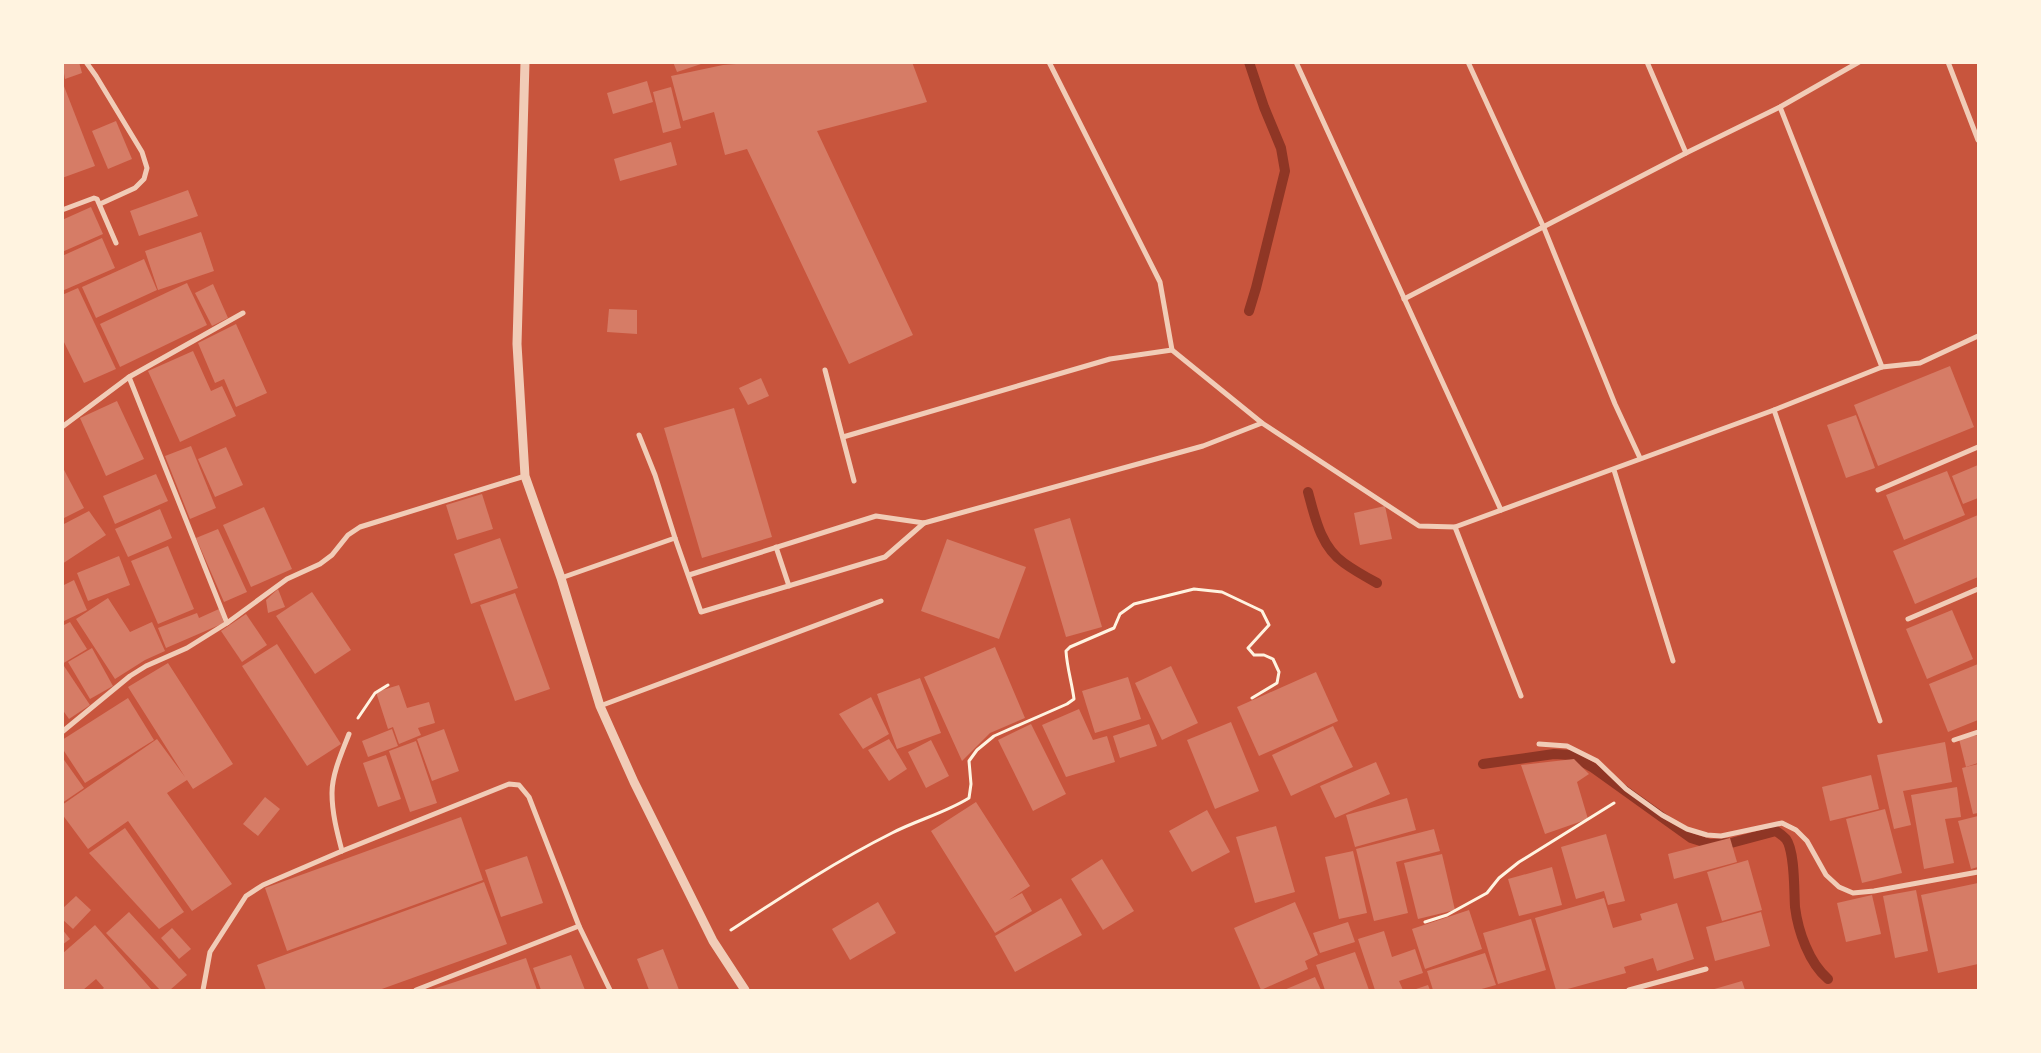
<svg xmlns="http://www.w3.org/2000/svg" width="2041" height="1053" viewBox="0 0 2041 1053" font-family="'Alegreya Sans',sans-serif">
<rect width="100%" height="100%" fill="#c8553d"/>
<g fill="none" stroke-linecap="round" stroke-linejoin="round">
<!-- stream -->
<g stroke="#8f3625" stroke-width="10">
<polyline points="1249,311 1256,288 1285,171 1281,148 1264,107 1249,62"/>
<path d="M1308 492C1315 518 1321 547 1344 563 1355 571 1366 577 1377 583"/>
<path d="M1483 764 1554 754 1570 755 1592 767 1691 838 1710 844 1731 843 1776 831C1779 833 1783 836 1786 839 1795 851 1794 890 1795 907 1798 931 1809 963 1828 979"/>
</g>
</g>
<!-- building -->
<g fill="#d67c66">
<polygon points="62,62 79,62 82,73 65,79"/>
<polygon points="673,62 704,62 704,63 677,72"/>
<polygon points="762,62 912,62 927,102 817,131 913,335 849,364 747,149 725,155 714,112 683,121 671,76 723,65"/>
<polygon points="62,81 95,166 62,178"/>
<polygon points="647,81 653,102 613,114 607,93"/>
<polygon points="671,87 681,128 663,133 653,92"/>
<polygon points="116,121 132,159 108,169 92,131"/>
<polygon points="671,142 677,165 620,181 614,159"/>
<polygon points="188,190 198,216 139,236 130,211"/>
<polygon points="91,207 103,234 62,252 62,220"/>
<polygon points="201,232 214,271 158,290 145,251"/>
<polygon points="102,238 115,268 62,291 62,256"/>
<polygon points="144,259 157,290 96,318 82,287"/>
<polygon points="187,283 207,325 120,367 100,324"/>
<polygon points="213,284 228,318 212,326 195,293"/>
<polygon points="78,288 116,369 84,383 62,338 62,295"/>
<polygon points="609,309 637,310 637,334 607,332"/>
<polygon points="236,324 267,393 236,407 224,379 215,383 198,343"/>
<polygon points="193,351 211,391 222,386 236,416 180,442 148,371"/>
<polygon points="1950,366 1974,427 1878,466 1854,405"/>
<polygon points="761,378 769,396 748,405 739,388"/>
<polygon points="117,401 144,459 106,476 80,418"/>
<polygon points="734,408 772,537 702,558 664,428"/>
<polygon points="1856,415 1875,468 1846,478 1827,425"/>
<polygon points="191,446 216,508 190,519 165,456"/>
<polygon points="226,447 243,485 215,497 198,459"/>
<polygon points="1978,465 1978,498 1963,504 1952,476"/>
<polygon points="62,466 84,508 62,519"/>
<polygon points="1947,471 1965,515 1904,540 1886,495"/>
<polygon points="156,474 168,501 115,524 103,496"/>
<polygon points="482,494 493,529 457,540 446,505"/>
<polygon points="1385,506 1392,539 1360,545 1354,513"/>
<polygon points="264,507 292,569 251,587 223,525"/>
<polygon points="160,509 172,538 128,557 115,529"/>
<polygon points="89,511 106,535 62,564 62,525"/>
<polygon points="1978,515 1978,577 1915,604 1893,551"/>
<polygon points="1070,518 1102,627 1066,637 1034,529"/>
<polygon points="218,529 247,592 224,602 196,538"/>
<polygon points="500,538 518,588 471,604 454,554"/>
<polygon points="947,539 1026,567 999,639 921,611"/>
<polygon points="168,546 194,609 158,624 131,561"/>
<polygon points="119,556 130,585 88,601 77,573"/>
<polygon points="74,580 87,610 62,622 62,586"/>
<polygon points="278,589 285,607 268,613 266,600"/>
<polygon points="312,592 351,650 315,674 276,616"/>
<polygon points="515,593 550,689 515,701 480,605"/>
<polygon points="108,598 130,632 152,622 165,651 145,660 115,679 76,619"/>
<polygon points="219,609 224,623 166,648 158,628 197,613 199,618"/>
<polygon points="1952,610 1973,659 1927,679 1906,629"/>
<polygon points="246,614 267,645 242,662 221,631"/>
<polygon points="70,622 87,649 62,664 62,626"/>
<polygon points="277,644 341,744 307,766 242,666"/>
<polygon points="995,647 1025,718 990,733 962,761 924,677"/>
<polygon points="92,648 113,686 90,699 68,662"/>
<polygon points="168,663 233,764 193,789 187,780 167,793 232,884 192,911 128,821 88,849 62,814 62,805 157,739 185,777 128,687"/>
<polygon points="1978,664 1978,720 1948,732 1929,684"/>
<polygon points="64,666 90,705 69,719 62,709 62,667"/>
<polygon points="1171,666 1198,723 1162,740 1135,683"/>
<polygon points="1316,672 1338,721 1259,756 1237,707"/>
<polygon points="1128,677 1141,719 1095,733 1082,691"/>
<polygon points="920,678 941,733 897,749 877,694"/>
<polygon points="399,685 407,708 429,702 435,723 418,728 421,735 399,744 393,727 388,729 376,692"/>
<polygon points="871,697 889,734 863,749 839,714"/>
<polygon points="128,698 154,740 85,783 62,748 62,740"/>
<polygon points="1079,709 1093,740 1107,736 1115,762 1066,777 1042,725"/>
<polygon points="1231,722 1259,791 1215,809 1187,740"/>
<polygon points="1031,724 1066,794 1033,811 998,740"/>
<polygon points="1149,724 1157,746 1120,758 1113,736"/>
<polygon points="1333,726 1353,767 1291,796 1272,755"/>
<polygon points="392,729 398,746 368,757 362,741"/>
<polygon points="444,729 459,771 432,781 417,739"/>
<polygon points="1978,735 1978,763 1966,767 1959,739"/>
<polygon points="889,739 907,769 889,781 868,750"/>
<polygon points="931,740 949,776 926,788 908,752"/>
<polygon points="416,741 437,803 410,812 389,751"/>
<polygon points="1945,742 1952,782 1903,791 1911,825 1894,829 1877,755"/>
<polygon points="386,755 401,799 378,807 363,763"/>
<polygon points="62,757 84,788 62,803"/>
<polygon points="1574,759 1589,774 1577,782 1588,819 1545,834 1521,765"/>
<polygon points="1376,762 1390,794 1335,818 1320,786"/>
<polygon points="1978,764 1978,813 1973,814 1962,768"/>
<polygon points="1871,775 1879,809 1830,821 1822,787"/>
<polygon points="1957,787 1961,817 1945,819 1954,863 1924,869 1911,795"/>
<polygon points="265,797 280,809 258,836 243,824"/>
<polygon points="1407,798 1416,830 1355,847 1346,815"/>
<polygon points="976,802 1030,886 1009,900 1022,893 1032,911 995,933 931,831"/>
<polygon points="1885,809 1902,873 1862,883 1846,819"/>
<polygon points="1207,810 1230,852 1192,872 1169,831"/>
<polygon points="1978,816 1978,867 1971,869 1958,821"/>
<polygon points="461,817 483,880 287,951 265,888"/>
<polygon points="1276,826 1295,892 1255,903 1236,837"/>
<polygon points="125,828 184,912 159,929 89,853"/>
<polygon points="1434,829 1440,851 1396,862 1408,913 1374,921 1356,849"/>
<polygon points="1606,834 1625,901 1608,905 1604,891 1576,899 1561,847"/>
<polygon points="1730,838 1737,862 1674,879 1668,854"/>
<polygon points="1353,851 1367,913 1339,919 1325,857"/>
<polygon points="1442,854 1455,910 1418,919 1404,863"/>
<polygon points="527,856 543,903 501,917 485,870"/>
<polygon points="1102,859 1134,911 1103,930 1071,879"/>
<polygon points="1748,860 1762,910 1722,921 1707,872"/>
<polygon points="1552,867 1562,905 1519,916 1508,879"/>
<polygon points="484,882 507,944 379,990 266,990 257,965"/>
<polygon points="1978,883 1978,964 1938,973 1921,895"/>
<polygon points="1916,890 1928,951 1895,958 1883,896"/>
<polygon points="1872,895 1881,934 1846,942 1837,903"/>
<polygon points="76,896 91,910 73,929 62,919 62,909"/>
<polygon points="1061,898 1082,935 1015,972 995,936"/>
<polygon points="1604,898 1613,928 1642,920 1640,914 1677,903 1694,959 1657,971 1653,958 1624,967 1626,973 1564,990 1556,990 1535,918"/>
<polygon points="878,902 896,933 850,960 832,929"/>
<polygon points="1295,902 1318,955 1305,961 1308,969 1261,990 1234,928"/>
<polygon points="1469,910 1482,949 1425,969 1412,929"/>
<polygon points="129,912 187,975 170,990 160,990 106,933"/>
<polygon points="1761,912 1770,946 1715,961 1706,927"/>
<polygon points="1531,919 1546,970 1498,984 1483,933"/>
<polygon points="1348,922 1355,942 1320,953 1313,933"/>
<polygon points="95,925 152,990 101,990 104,988 96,979 83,990 62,990 62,954"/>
<polygon points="172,928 191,949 179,959 161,938"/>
<polygon points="62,929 70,939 62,945"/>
<polygon points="1384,931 1392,957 1415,949 1423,973 1399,981 1403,990 1375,990 1358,939"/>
<polygon points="663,949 679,990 649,990 637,959"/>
<polygon points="1355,952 1369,990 1325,990 1316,965"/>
<polygon points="1485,953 1496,985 1478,990 1433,990 1427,971"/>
<polygon points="571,955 585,990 541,990 533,968"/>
<polygon points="526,958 537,990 430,990 455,982"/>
<polygon points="1315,977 1321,990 1284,990"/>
<polygon points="1742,981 1745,990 1711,990"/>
<polygon points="1428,985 1430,990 1413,990"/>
</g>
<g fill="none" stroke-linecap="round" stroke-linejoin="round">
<!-- path -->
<g stroke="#fff3e0" stroke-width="3">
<polyline points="358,718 375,693 388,685"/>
<polyline points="1425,922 1447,915 1487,893 1499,878 1519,862 1614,803"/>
<path d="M731 930C783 896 836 861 892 833 917 820 945 813 969 798L971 784 969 761 977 750 994 736 1067 704 1074 699C1072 683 1067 668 1066 651L1070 647 1114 628 1120 614 1134 604 1194 589 1222 592 1262 611 1269 625 1248 648 1254 655H1264L1273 659 1279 672 1277 683 1252 698"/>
</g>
<!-- minor -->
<g stroke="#f1ccb7" stroke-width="5">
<polyline points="86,62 96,76 142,152 147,168 144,179 135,188 100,204"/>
<polyline points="1049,62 1160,282 1172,350"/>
<polyline points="1296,62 1501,510"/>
<polyline points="1468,62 1544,228 1615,404 1640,458"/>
<polyline points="1647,62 1686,153"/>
<polyline points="1948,62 1978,140"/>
<polyline points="1780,107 1882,367"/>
<polyline points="62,210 94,198 97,199 116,243"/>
<polyline points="1404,299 1686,153 1780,107 1859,62"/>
<polyline points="825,370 854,481"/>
<polyline points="129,377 227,623"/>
<polyline points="1774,410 1882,367 1920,363 1978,336"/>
<polyline points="62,427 129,377 243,313"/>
<polyline points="843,437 1110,359 1172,350 1262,423 1419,526 1455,527 1774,410 1880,721"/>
<polyline points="1614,470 1673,661"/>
<polyline points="1878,490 1978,447"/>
<polyline points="1455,527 1521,696"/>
<polyline points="675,538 701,612 885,557 924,523"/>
<polyline points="776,547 789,586"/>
<polyline points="689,575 876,516 924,523 1203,446 1262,423"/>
<polyline points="561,578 675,538 655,475 639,435"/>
<polyline points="1908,619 1978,589"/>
<polyline points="600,706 881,601"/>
<polyline points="62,732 130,676 146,666 187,648 227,623 287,579 320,564 332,555 348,535 360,527 525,476"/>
<polyline points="1954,740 1978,732"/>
<polyline points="1539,744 1567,746 1597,761 1626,789 1662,815 1687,829 1707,835 1721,836 1782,823 1796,830 1807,841 1826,875 1839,887 1853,893 1874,891 1978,872"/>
<path d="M342 851C337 832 332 813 332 793 332 774 342 752 349 734"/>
<polyline points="203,990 210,952 246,896 263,885 342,851 509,784 519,785 529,797 579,926 610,990"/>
<polyline points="416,990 579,926"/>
<polyline points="1629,990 1706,969"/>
</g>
<!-- tertiary -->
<polyline stroke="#f1ccb7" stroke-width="9" points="525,62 517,344 525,476 561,578 600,706 634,782 713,941 745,990"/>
</g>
<!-- border -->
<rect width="2041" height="1053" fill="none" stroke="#fff3e0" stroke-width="128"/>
</svg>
